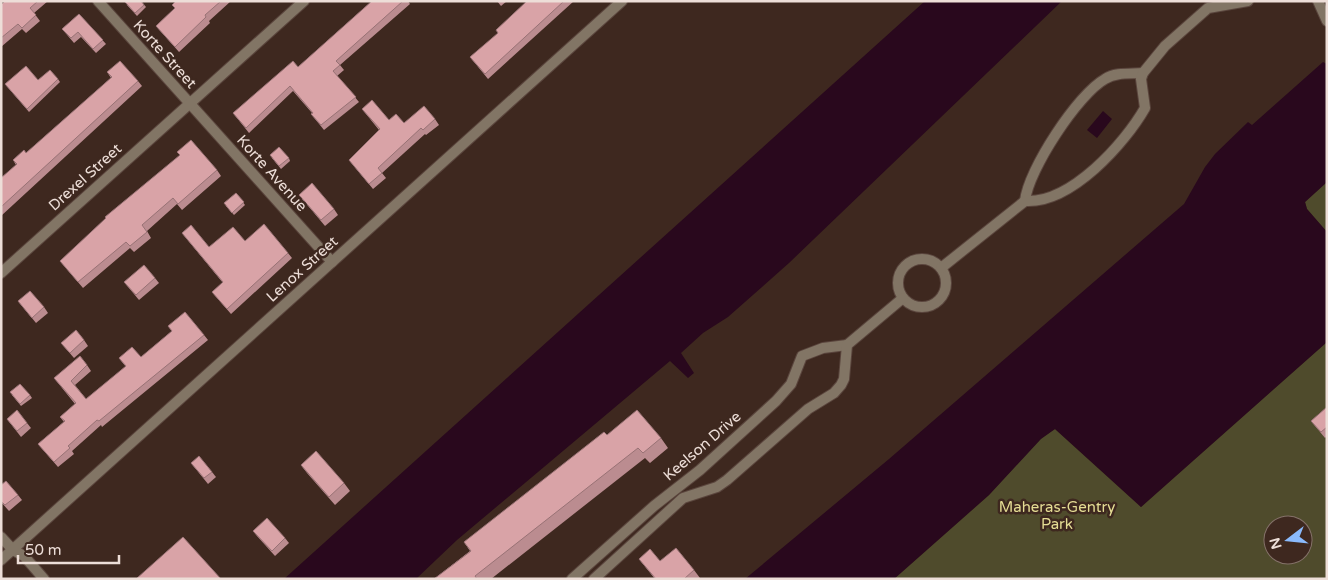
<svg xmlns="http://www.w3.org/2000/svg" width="1328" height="580" viewBox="0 0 1328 580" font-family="'Varela Round',sans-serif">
<rect width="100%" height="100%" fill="#3e281f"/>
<!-- green -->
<g fill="#4f4b2c" fill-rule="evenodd">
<polygon points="1327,182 1327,232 1307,209 1305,202"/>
<path d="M1327 342V579H894L989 495 1041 438 1055 429 1141 507ZM1273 525H1303V555H1273Z"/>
</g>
<!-- water -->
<g fill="#29081d">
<polygon points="925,1 1062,1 789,263 728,317 703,333 681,353 694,373 688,378 670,361 457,540 416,579 284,579"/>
<polygon points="1323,62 1327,64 1327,182 1305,202 1307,209 1327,232 1327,342 1141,507 1055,429 1041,439 989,495 894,579 745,579 889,459 1184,204 1205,167 1215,154 1248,122 1252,125"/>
<polygon points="1103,111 1112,119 1097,138 1087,130"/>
</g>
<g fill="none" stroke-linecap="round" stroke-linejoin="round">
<defs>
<g id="minor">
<polyline points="98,1 332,262"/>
<polyline points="1318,1 1327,21"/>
<path d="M1025 201C1028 170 1078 94 1105 79 1116 72 1130 74 1143 73"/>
<circle cx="922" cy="283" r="24"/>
<path d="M941 268 1025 201C1071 204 1125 143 1145 108L1141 79 1143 73 1165 46 1208 8 1248 1"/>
<polyline points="1,273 304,1"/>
<polyline points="1,537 13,550 24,556 44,579"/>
<polyline points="1,560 622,1"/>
<polyline points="572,579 654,506 700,470 776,401 791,384 802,356 823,348 847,345"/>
<polyline points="594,579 683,498 717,487 727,480 808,409 834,393 841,385 844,379 847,345 903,298"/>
</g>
</defs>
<!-- minor casing -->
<use href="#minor" stroke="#5a453d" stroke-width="12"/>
<!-- minor -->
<use href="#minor" stroke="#827565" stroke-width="10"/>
</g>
<!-- wall -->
<g fill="#bb8c90">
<polygon points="5,1 48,1 34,13 40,21 26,33 22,29 1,47 1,5"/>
<polygon points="141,1 146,7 137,16 127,5"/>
<polygon points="176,1 231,1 209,21 210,23 179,52 156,26 175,8 172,5"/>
<polygon points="372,1 408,1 410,4 340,65 344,70 337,76 359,102 324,130 311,114 312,113 293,91 249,133 233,113 298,67"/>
<polygon points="497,1 507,1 501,6"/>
<polygon points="527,1 574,1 488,79 470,57 498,34"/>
<polygon points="79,14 106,44 96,53 81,37 74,43 62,29"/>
<polygon points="107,72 138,81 142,86 1,216 1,178 16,165 13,160 26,153 111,78"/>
<polygon points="58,79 60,82 29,112 5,84"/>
<polygon points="362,109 389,120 404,123 435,119 439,125 426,135 425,134 382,173 386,178 373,189 349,160 379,130"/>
<polygon points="272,158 289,158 290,161 281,169"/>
<polygon points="217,170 221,176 182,210 177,204 147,231 151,238 134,252 130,248 83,288 60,261"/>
<polygon points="236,193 245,205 234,215 226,206"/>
<polygon points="299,195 334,209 338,215 325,226"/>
<polygon points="182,233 209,247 245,241 288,253 292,258 231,314 212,292 223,283"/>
<polygon points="155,278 159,283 139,300 124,282"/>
<polygon points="18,301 44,307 48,313 36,323"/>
<polygon points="168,326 204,335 208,340 102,427 101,425 72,451 74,454 58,467 38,444 64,422 60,417 75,404 54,378 87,365 91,371 75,385 86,399 126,367 119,358 141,357 172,331"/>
<polygon points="84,340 88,346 74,358 61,343"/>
<polygon points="12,395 30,395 32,398 21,406"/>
<polygon points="1327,407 1327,436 1325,438 1311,421"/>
<polygon points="7,419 27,423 31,428 21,437"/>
<polygon points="607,435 661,438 668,448 650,463 645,458 491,579 434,579 470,551 464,542"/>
<polygon points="191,463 212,472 216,477 208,484"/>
<polygon points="301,465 344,483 350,491 335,505 307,473"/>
<polygon points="1,485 18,495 22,500 9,511 1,502"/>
<polygon points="253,531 285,538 289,543 275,556 257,536"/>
<polygon points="639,559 660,561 694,570 700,578 699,579 655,579"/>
</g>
<!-- building -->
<g fill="#d9a3a7" stroke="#987275">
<polygon points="5,1 38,1 30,8 36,15 22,28 18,24 1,38 1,5"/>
<polygon points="127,1 141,1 144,5 135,13 125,2"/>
<polygon points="176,1 221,1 205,15 206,17 175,47 156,26 175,8 172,5"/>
<polygon points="372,1 403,1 336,61 340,65 333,71 356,97 321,125 311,114 313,113 290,86 246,128 233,113 293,61 298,67"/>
<polygon points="527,1 564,1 485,74 470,57 498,33 496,30"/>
<polygon points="79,14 103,40 93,49 78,32 71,38 62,29"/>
<polygon points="120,61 138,81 1,207 1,178 17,164 13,160 24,150 26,153 112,77 107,72"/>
<polygon points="26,66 38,80 50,70 58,79 27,109 5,84"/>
<polygon points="372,100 389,120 396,114 404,123 424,106 435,119 423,130 421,128 378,168 382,173 369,184 349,160 380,129 362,109"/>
<polygon points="191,140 217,170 178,204 173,198 142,225 147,232 130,246 126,242 78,282 60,261 106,218 105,217 180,155 177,152"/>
<polygon points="279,147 289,158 279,166 270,155"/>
<polygon points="312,183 334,209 321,220 299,195"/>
<polygon points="236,193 244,202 232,213 224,203"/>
<polygon points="264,224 288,253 227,309 212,292 223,282 182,233 191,225 209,247 233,227 245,241"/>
<polygon points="144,265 155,278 136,295 124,282"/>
<polygon points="30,291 44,307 32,318 18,301"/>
<polygon points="185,312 204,335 99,421 97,420 68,446 70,448 54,462 38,444 65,421 60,417 76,403 54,378 80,356 87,365 71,381 86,399 126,366 119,358 132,347 141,357 172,331 168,326"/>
<polygon points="76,330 84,340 70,353 61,343"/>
<polygon points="20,384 30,395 20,404 10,392"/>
<polygon points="1327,407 1327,427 1321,432 1311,421"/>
<polygon points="17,410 27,423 17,431 7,419"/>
<polygon points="637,410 661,438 643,453 638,448 475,576 477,579 434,579 471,551 464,542 604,432 607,435"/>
<polygon points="316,451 344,483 329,497 301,465"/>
<polygon points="199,456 212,472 204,478 191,463"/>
<polygon points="6,481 18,495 5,505 1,501 1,485"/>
<polygon points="267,518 285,538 272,551 253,531"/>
<polygon points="183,537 221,579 136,579"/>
<polygon points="676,548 694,570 684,579 656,579 639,559 650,549 660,561"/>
</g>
<g text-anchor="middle" stroke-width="5" stroke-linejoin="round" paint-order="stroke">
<!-- street labels -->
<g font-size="15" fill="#edded8" stroke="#3e281f">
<text transform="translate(165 54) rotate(48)" y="5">Korte Street</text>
<text transform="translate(272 173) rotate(48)" y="5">Korte Avenue</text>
<text transform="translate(85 177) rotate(-42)" y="5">Drexel Street</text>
<text transform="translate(302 269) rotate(-42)" y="5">Lenox Street</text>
<text transform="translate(702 446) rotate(-41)" y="5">Keelson Drive</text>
</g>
<!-- park labels -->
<g font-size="15" fill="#e5dd94" stroke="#3e281f">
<text x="1057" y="512">Maheras-Gentry<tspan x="1057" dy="17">Park</tspan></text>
</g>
</g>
<!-- border -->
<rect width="1328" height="580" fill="none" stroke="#edded8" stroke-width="5"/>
<!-- north arrow -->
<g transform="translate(1288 540) rotate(254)"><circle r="24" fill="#3e281f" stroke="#847169"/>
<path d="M0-4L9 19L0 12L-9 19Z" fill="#8abafc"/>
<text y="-8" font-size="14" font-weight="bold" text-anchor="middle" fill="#edded8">N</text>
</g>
<!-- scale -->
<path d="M18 555v8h101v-8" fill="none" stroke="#edded8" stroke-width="2.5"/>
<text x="25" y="555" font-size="15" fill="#edded8" stroke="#3e281f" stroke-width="4" paint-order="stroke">50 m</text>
</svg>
